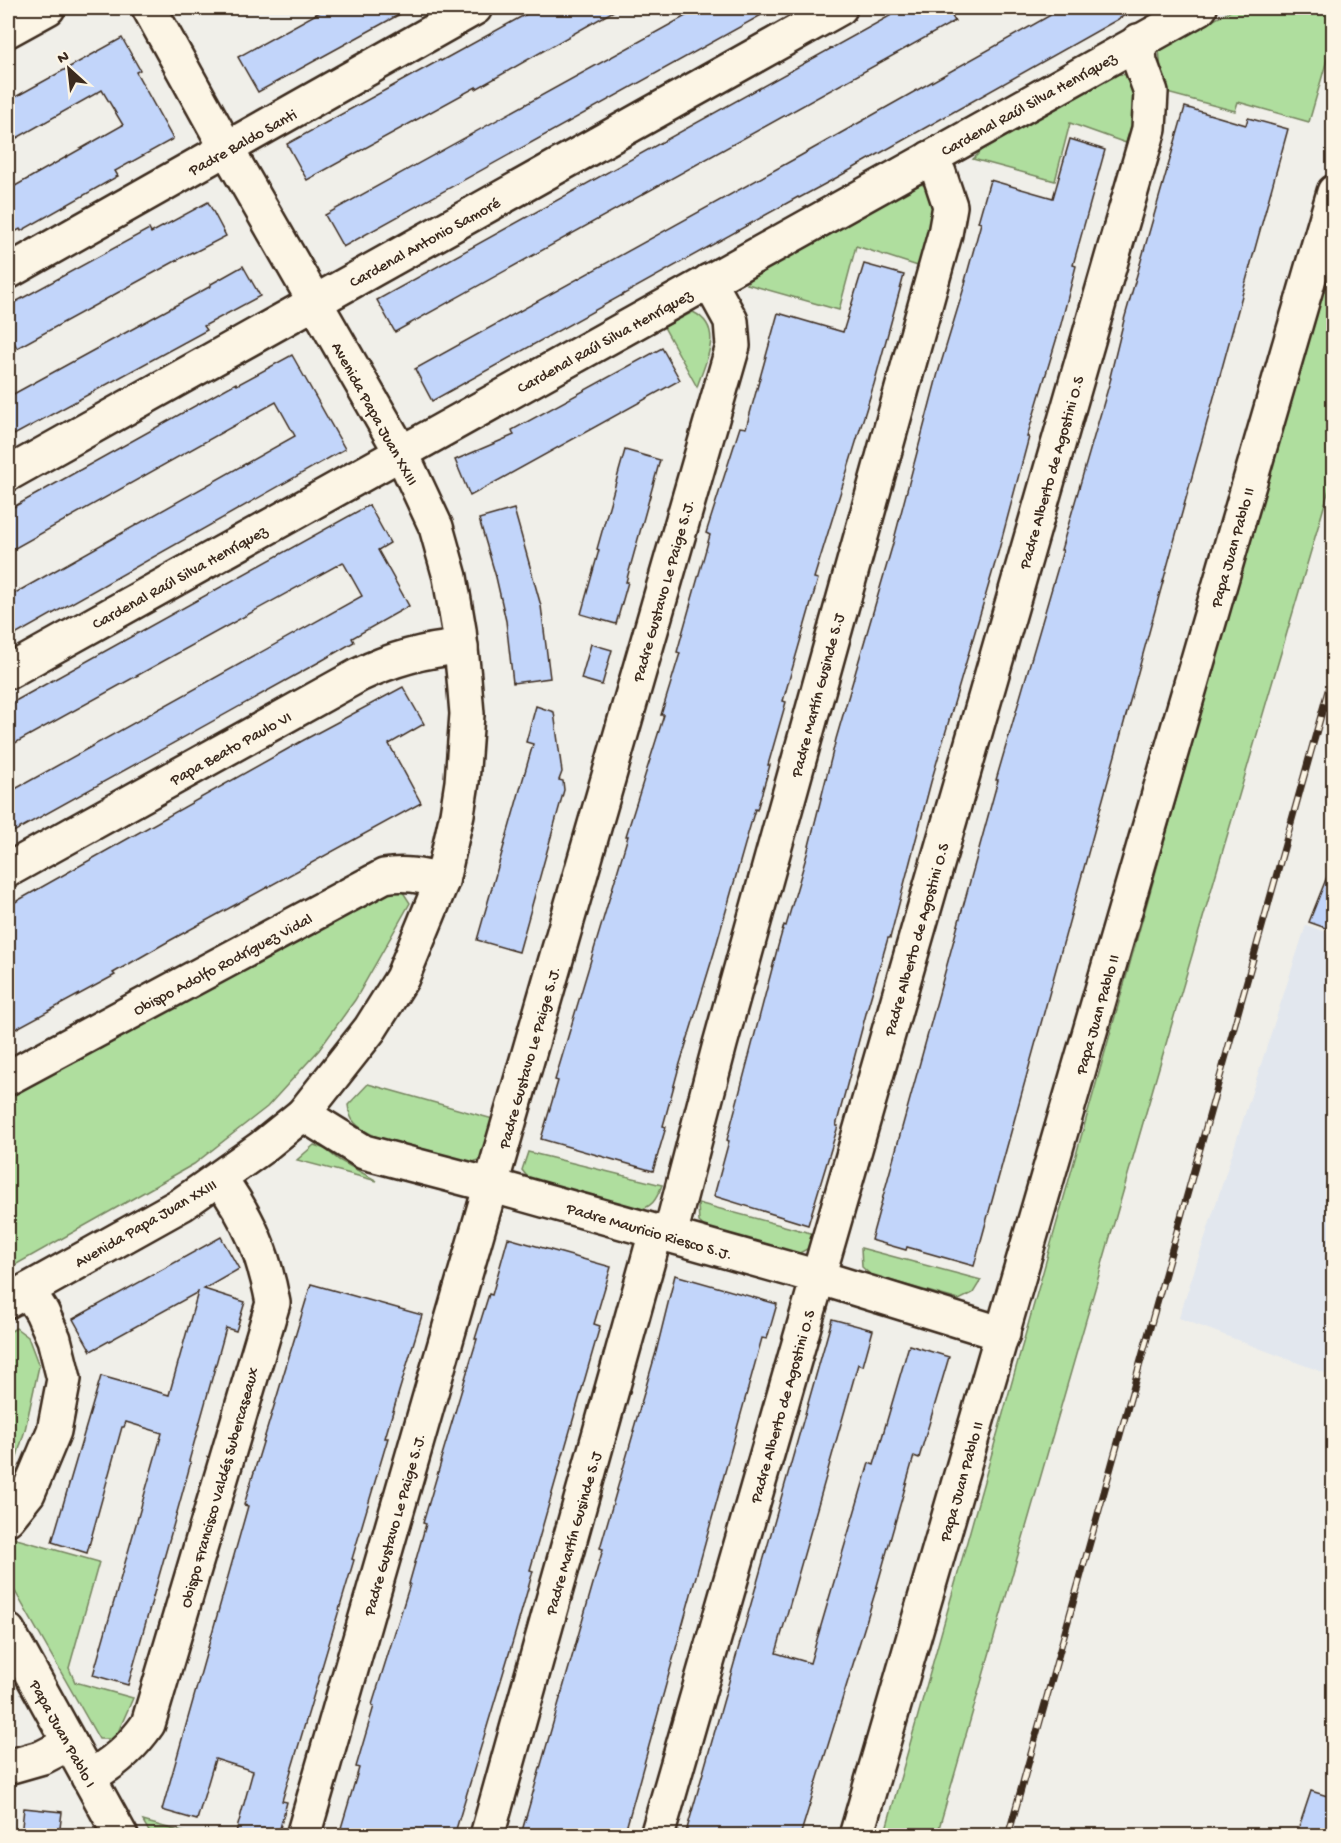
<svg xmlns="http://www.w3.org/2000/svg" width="1341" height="1843" viewBox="0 0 1341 1843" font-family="'Gochi Hand',sans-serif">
<rect width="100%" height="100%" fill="#f0efe9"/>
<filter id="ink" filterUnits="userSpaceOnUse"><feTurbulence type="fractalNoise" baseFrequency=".0167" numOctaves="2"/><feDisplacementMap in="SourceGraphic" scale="12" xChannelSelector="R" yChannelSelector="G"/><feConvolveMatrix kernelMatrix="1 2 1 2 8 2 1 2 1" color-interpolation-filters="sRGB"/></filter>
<g filter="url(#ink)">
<!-- built -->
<polygon fill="#e2e7ee" points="1306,925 1333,935 1333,1376 1179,1318"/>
<!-- green -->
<g fill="#afde9e" stroke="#75845e" stroke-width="1.5">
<polygon points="1236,8 1333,8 1333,39 1309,122 1238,102 1235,111 1163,92 1159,49"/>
<path d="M1118 74 1128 75C1139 101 1135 118 1126 143L1070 123 1055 181 973 159 986 146Z"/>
<polygon points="920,184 933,188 937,209 924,268 856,246 839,310 747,284 754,271"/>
<polygon points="1333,243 1333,476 1158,1071 937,1835 884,1836"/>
<path d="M693 312C725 328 706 360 697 387L664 327Z"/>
<polygon points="399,886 410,903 355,1000 319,1050 267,1107 194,1164 8,1269 8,1093"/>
<path d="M368 1084 493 1119C489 1140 491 1161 466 1164 439 1156 372 1142 355 1123 350 1118 349 1112 348 1105Z"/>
<polygon points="314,1145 325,1149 339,1160 377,1181 297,1160"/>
<path d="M528 1152 662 1185C656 1201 652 1207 636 1211L533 1184 522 1170Z"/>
<polygon points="698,1203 818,1235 809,1248 796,1255 708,1230 699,1222"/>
<polygon points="861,1248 981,1280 973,1293 959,1300 871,1275 862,1267"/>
<polygon points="16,1328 28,1337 39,1366 25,1430 8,1486 8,1333"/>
<polygon points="13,1538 99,1562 69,1668 75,1682 133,1698 115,1739 99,1739 8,1579 8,1546"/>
<polygon points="143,1821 193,1835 151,1835"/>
</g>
<!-- building -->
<g fill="#c2d5fa" stroke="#3b2a1e" stroke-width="1.5">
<polygon points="327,8 411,8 258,92 238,57"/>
<polygon points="541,8 619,8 476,89 476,87 307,180 287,144 440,60 441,61 530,12"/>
<polygon points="700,8 774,8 343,247 325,215"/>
<polygon points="904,8 947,8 955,21 395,332 377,300"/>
<polygon points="1063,8 1138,8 836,178 799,198 798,197 432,401 415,369 800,156"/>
<polygon points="122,38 140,70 136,72 173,139 115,171 118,176 21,231 20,229 8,236 8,190 123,125 102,90 8,143 8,101"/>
<polygon points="1185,107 1246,125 1248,118 1288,129 974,1266 907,1247 906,1250 871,1240 998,780 996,780 1063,550 1061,550 1111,378 1110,377 1124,320"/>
<polygon points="1070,139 1105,150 1073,265 1076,266 1061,324 1027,437 1029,437 998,553 931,782 890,938 888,938 867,1010 836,1126 838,1126 808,1225 714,1196 729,1141 727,1140 778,946 784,925 786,926 807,854 836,739 892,547 938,373 966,281 965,281 981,223 978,222 990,180 1053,198"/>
<polygon points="208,202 226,236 193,253 192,252 17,348 8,330 8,306 149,229 151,233"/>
<polygon points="864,264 904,275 874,384 814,578 818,579 783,701 786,702 768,765 770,765 757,810 755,809 714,953 679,1067 663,1126 666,1127 653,1171 541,1139 558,1081 555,1080 628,836 626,836 664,715 661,715 680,653 677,652 710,535 706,533 740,427 746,428 778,313 843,332"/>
<polygon points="243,266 260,296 204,326 207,330 14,435 8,423 8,397 211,286 211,284"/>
<polygon points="662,348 680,380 470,496 455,460 514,435 512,430"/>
<polygon points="292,355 345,449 8,639 8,597 295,436 276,402 8,552 8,510 236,383 237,385"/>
<polygon points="625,450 660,460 626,582 628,582 616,624 581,614 599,550 597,549"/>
<polygon points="369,505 390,543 378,550 409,606 352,638 354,642 321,661 8,835 8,793 362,596 343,562 8,747 8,705"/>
<polygon points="514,509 541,606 550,678 513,683 506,621 496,577 479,519"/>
<polygon points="591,644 612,650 602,685 581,679"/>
<polygon points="403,687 424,724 389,744 421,803 169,941 113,973 115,975 8,1033 8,906 302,741"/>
<polygon points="536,706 554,712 562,772 559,780 563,781 564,790 519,952 477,940 533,744 526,742"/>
<polygon points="1332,864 1334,864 1334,931 1309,922"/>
<polygon points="221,1237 239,1269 204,1289 245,1302 236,1331 226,1328 189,1461 191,1462 174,1523 128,1685 93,1675 162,1433 126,1422 124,1427 122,1427 87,1553 52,1542 101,1376 169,1395 198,1292 91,1351 73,1319"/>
<polygon points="508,1238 611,1267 594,1324 600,1326 530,1570 533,1571 515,1634 454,1836 366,1836 341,1828 359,1768 356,1767 374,1706 372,1705 410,1584 409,1584 426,1524 423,1523 441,1462 440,1462 477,1339 475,1339 489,1294 492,1295"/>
<polygon points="675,1275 777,1304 767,1339 762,1338 624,1836 539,1836 522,1831 603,1549 600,1548 634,1431 633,1431 656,1352"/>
<polygon points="311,1284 422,1315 385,1438 388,1438 352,1559 354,1560 282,1801 287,1802 278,1836 235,1836 253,1771 215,1759 197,1820 162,1810 248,1506 244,1505"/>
<polygon points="832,1319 873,1330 863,1366 858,1364 776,1653 810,1663 869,1463 874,1465 909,1345 949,1357 919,1458 914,1456 875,1593 800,1836 685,1836"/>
<polygon points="1311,1791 1334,1798 1334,1836 1296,1836"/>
<polygon points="24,1808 62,1812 59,1836 21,1836"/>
</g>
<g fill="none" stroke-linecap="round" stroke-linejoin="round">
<defs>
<g id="minor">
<polyline points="8,30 48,8"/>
<polyline points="8,272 475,8"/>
<polyline points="8,474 840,8"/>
<polyline points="8,672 1200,8"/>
<path d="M8 870 359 675C392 659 424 650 461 647"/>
<path d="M8 1078 384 876C405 872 421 876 442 881"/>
<polyline points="303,1114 364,1152 490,1185 818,1277 1003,1334"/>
<polyline points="670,1235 720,1044 945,234 950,206 939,173 930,158"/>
<polyline points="8,1301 182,1204 261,1148 303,1114 370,1029 402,978 442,881 457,814 462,782 467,714 464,678 459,630 450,577 436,527 401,452 227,149 149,8"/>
<polyline points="8,1518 28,1493 54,1431 64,1379 54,1339 42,1312 28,1290"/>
<polyline points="8,1631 121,1836"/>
<polyline points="8,1767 43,1757 70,1743"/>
<path d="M88 1777C114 1764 132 1747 148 1724L273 1303C264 1254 249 1219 220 1179"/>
<polyline points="303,1836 733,346 731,321 709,281"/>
<polyline points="487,1836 656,1232"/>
<polyline points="657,1836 1149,129 1151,92 1140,62 1138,41"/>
<polyline points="856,1836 1334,192"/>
</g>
</defs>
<!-- minor casing -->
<use href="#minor" stroke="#3b2a1e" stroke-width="38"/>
<!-- minor -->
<use href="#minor" stroke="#fcf5e5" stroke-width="33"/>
<defs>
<polyline id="rail" points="1008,1836 1334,669"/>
</defs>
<!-- rail casing -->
<use href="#rail" stroke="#3b2a1e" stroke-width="7"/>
<!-- rail -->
<use href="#rail" stroke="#fcf5e5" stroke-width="4.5" stroke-dasharray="14" stroke-linecap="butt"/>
</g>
</g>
<g text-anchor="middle" stroke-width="4.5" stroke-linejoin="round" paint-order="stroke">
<!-- street labels -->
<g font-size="16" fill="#3b2a1e" stroke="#fcf5e5">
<text transform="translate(1028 103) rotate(-29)" y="6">Cardenal Raúl Silva Henríquez</text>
<text transform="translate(242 141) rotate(-29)" y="6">Padre Baldo Santi</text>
<text transform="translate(424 241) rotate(-29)" y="6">Cardenal Antonio Samoré</text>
<text transform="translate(604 340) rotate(-29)" y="6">Cardenal Raúl Silva Henríquez</text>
<text transform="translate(376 413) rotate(61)" y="6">Avenida Papa Juan XXIII</text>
<text transform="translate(1050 472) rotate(-74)" y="6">Padre Alberto de Agostini O.S</text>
<text transform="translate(1231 547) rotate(-74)" y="6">Papa Juan Pablo II</text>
<text transform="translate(179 576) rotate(-29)" y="6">Cardenal Raúl Silva Henríquez</text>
<text transform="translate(662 590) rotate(-74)" y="6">Padre Gustavo Le Paige S.J.</text>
<text transform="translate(816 695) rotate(-75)" y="6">Padre Martín Gusinde S.J</text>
<text transform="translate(230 747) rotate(-29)" y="6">Papa Beato Paulo VI</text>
<text transform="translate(915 939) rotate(-74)" y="6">Padre Alberto de Agostini O.S</text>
<text transform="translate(222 963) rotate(-28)" y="6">Obispo Adolfo Rodríguez Vidal</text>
<text transform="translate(1096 1014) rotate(-74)" y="6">Papa Juan Pablo II</text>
<text transform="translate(528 1057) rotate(-74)" y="6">Padre Gustavo Le Paige S.J.</text>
<text transform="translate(145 1222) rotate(-30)" y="6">Avenida Papa Juan XXIII</text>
<text transform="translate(650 1230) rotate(16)" y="6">Padre Mauricio Riesco S.J.</text>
<text transform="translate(781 1406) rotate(-74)" y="6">Padre Alberto de Agostini O.S</text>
<text transform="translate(960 1481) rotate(-74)" y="6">Papa Juan Pablo II</text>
<text transform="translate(218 1487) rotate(-74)" y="6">Obispo Francisco Valdés Subercaseaux</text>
<text transform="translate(393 1524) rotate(-74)" y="6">Padre Gustavo Le Paige S.J.</text>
<text transform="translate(572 1533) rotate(-74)" y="6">Padre Martín Gusinde S.J</text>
<text transform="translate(64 1733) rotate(61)" y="6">Papa Juan Pablo I</text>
</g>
</g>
<!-- margin -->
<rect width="1341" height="1843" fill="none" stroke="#fcf5e5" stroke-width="30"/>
<rect x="15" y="15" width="1311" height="1813" fill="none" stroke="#3b2a1e" stroke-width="2" filter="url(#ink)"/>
<!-- north arrow -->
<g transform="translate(69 69) rotate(333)" stroke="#fcf5e5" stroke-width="4.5" paint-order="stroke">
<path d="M0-4.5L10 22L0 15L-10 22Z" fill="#3b2a1e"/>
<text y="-9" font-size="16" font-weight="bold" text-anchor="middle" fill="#3b2a1e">N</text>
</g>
</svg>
